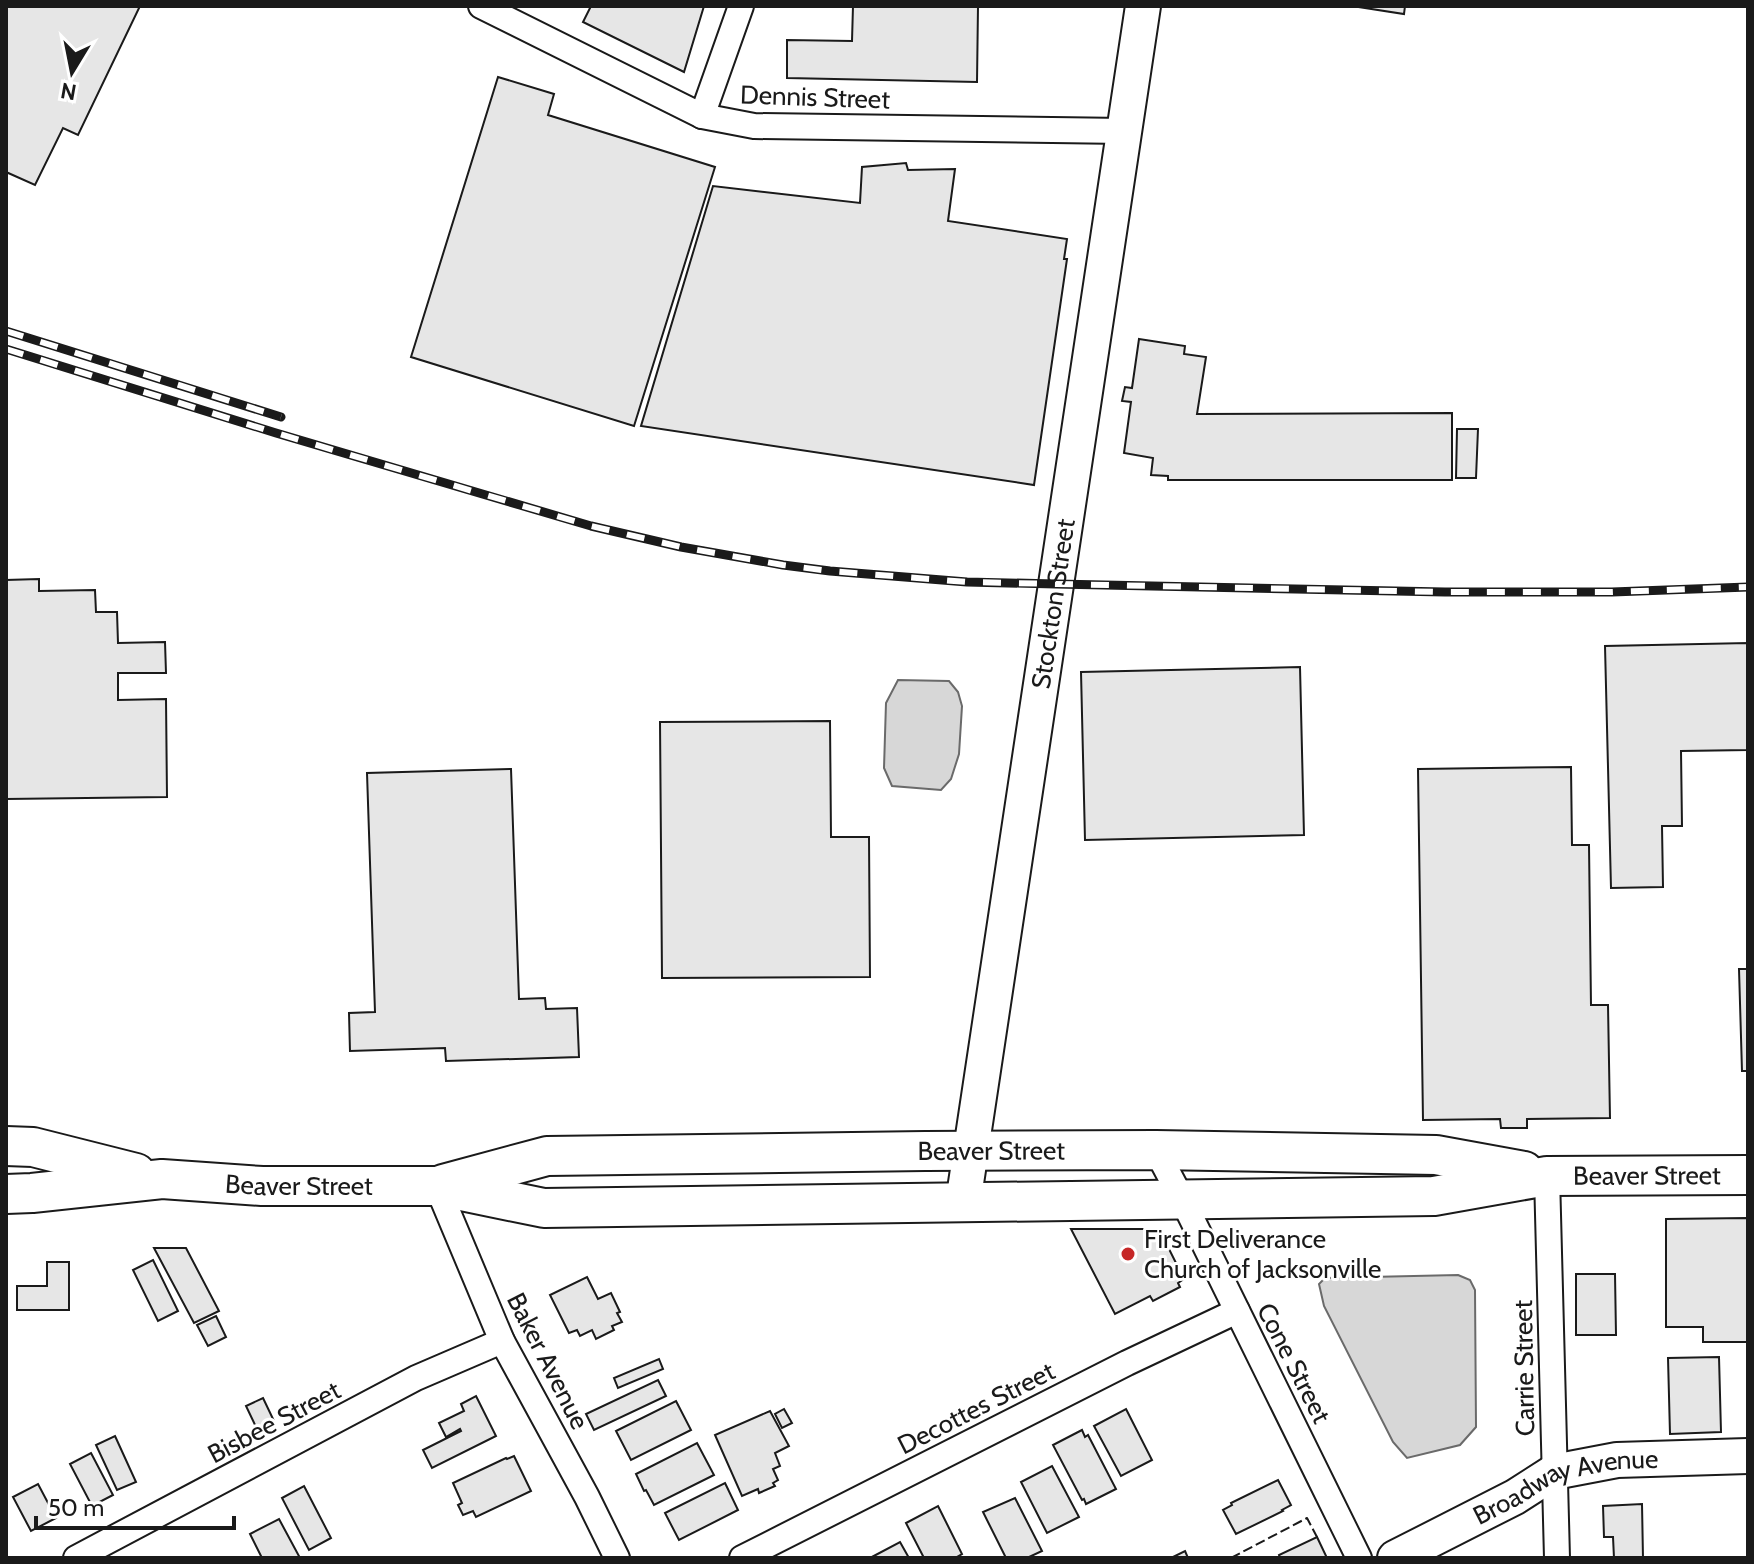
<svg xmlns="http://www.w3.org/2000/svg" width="1754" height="1564" viewBox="0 0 1754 1564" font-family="Cabin,sans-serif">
<rect width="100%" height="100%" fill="#fff"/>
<!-- water -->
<g fill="#d7d7d7" stroke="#6a6a6a" stroke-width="2">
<polygon points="898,680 949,681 958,692 962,706 959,754 951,779 941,790 892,786 884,768 886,703"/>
<polygon points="1458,1275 1470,1280 1475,1290 1476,1427 1460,1445 1407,1458 1393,1442 1324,1306 1319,1284 1325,1278"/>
</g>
<!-- building -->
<g fill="#e6e6e6" stroke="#1a1a1a" stroke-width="2">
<polygon points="6,6 140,6 78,135 63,128 35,185 6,172"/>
<polygon points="591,6 704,6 684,72 583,22"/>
<polygon points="853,6 978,6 977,82 787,78 787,40 852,41"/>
<polygon points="1352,6 1405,6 1404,14"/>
<polygon points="498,77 554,94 548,115 715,167 634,426 411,357"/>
<polygon points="906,163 908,170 955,169 948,221 1067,239 1064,259 1067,259 1034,485 641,426 713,186 860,203 862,167"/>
<polygon points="1139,339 1185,346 1184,354 1206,357 1197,414 1452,413 1452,480 1168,480 1168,476 1151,475 1153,458 1124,453 1131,402 1122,401 1125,387 1132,388"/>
<polygon points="1457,429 1478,429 1476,478 1456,478"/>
<polygon points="39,579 39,591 95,590 96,612 117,612 118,643 165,642 166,673 118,673 118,700 166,699 167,797 6,799 6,580"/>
<polygon points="1748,643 1748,750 1681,751 1682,826 1662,826 1663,887 1611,888 1605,646"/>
<polygon points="1300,667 1304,835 1085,840 1081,672"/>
<polygon points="830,721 831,837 869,837 870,977 662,978 660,722"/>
<polygon points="1571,767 1572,845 1589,845 1591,1005 1608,1005 1610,1118 1527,1119 1527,1128 1501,1128 1500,1119 1423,1120 1418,769"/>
<polygon points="511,769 519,999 545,998 546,1009 577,1008 579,1057 446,1061 445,1048 350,1051 349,1013 375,1012 367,773"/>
<polygon points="1739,969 1748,969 1748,1071 1742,1071"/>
<polygon points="1747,1218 1748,1342 1703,1342 1703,1327 1666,1327 1666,1219"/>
<polygon points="1071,1229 1159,1229 1184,1279 1178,1283 1180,1287 1153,1301 1150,1296 1115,1314"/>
<polygon points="154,1248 186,1248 219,1311 194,1323"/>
<polygon points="153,1260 178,1311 158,1321 133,1270"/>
<polygon points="47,1262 69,1262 69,1310 17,1310 17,1286 47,1286"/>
<polygon points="1576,1274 1615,1274 1616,1335 1576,1335"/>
<polygon points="587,1277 598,1299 611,1293 620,1312 617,1313 622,1322 612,1326 614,1330 596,1339 592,1330 580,1336 577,1330 569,1333 550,1295"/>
<polygon points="216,1316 226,1337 208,1346 197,1325"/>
<polygon points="1719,1357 1721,1432 1670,1434 1668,1358"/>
<polygon points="659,1359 663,1369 618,1388 614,1378"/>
<polygon points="658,1380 666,1396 594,1430 586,1414"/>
<polygon points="476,1396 496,1436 432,1468 423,1450 461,1431 460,1429 446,1437 439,1423 464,1411 461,1404"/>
<polygon points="263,1398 274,1421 257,1429 246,1406"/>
<polygon points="676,1401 691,1430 631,1460 616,1431"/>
<polygon points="784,1409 792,1423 782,1428 775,1414"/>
<polygon points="1126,1409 1152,1460 1121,1476 1094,1426"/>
<polygon points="770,1411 789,1446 775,1453 780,1466 773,1469 778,1480 773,1483 775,1486 759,1493 758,1489 742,1496 715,1435"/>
<polygon points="1082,1430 1085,1437 1088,1435 1116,1489 1086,1504 1084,1499 1082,1500 1053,1445"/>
<polygon points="115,1436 136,1482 117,1490 96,1445"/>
<polygon points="697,1443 714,1475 654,1505 646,1490 644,1491 636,1474"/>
<polygon points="91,1453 113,1495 92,1506 70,1464"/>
<polygon points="514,1456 531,1491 476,1517 473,1511 463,1515 458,1505 462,1503 453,1483 506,1458 507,1459"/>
<polygon points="1052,1466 1079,1517 1047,1533 1021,1482"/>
<polygon points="1278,1480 1291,1505 1282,1510 1283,1511 1236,1534 1223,1510 1232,1505 1231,1503"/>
<polygon points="725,1483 738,1510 679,1540 665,1513"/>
<polygon points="38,1484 56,1518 31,1531 13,1497"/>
<polygon points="304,1486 331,1538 309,1550 282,1498"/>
<polygon points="1015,1498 1042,1551 1027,1558 1006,1558 983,1512"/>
<polygon points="1642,1504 1643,1558 1614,1558 1613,1537 1604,1537 1603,1506"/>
<polygon points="938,1506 962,1554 955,1558 924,1558 906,1523"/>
<polygon points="279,1519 300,1558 262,1558 250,1534"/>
<polygon points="1317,1537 1327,1558 1280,1558 1279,1555"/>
<polygon points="900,1542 909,1558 870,1558"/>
<polygon points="1185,1551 1188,1558 1171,1558"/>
</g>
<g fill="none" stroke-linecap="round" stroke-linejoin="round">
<defs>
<g id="street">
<polyline points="481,6 702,116 754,126 1125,131"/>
<polyline points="702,116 741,6"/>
<polyline points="1156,1150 1183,1201 1359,1558"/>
<polyline points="1547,1176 1557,1558"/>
<polyline points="437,1186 502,1341 587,1497 617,1558"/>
<polyline points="76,1558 416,1378 502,1341"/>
<polyline points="742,1558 1127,1363 1237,1311"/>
</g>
<g id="secondary">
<path id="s1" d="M963 1203 1143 6"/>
<path id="s2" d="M1395 1558 1515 1497 1554 1472 1617 1460 1748 1456"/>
</g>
<g id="primary">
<polyline points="6,1146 33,1147 136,1173"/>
<path id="s3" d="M443 1184 547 1156 925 1151 1156 1150 1436 1155 1524 1171"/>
<path id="s4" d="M6 1194 32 1193 162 1179 262 1186H437L544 1208 1434 1196 1547 1176 1748 1175"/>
</g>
</defs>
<!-- street casing -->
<use href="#street" stroke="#1a1a1a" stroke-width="28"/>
<!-- secondary casing -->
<use href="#secondary" stroke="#1a1a1a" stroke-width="38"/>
<!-- primary casing -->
<use href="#primary" stroke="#1a1a1a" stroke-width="42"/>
<!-- street -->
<use href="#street" stroke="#fff" stroke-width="24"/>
<!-- secondary -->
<use href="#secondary" stroke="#fff" stroke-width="34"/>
<!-- primary -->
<use href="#primary" stroke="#fff" stroke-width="38"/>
<defs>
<g id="rail">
<polyline points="6,331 281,417"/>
<polyline points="6,349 276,433 591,526 681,547 783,565 830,571 967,582 1056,584 1445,592 1612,592 1748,587"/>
</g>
</defs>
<!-- rail casing -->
<use href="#rail" stroke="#1a1a1a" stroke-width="9"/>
<!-- rail -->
<use href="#rail" stroke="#fff" stroke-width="6" stroke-dasharray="18" stroke-linecap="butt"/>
<!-- fence -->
<polyline stroke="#1a1a1a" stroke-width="2" stroke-dasharray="10 4" stroke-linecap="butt" points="1231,1558 1307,1518 1317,1537"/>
</g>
<!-- markers -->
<circle fill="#c62828" stroke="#fff" stroke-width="3" cx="1128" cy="1254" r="8"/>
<g text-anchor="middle" stroke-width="6" stroke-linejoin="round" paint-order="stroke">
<!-- street labels -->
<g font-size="26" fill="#1a1a1a" stroke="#fff">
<text transform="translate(815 97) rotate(2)" y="9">Dennis Street</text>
<text dy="9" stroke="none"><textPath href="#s1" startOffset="606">Stockton Street</textPath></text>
<text dy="9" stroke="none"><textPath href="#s3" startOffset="552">Beaver Street</textPath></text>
<text dy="9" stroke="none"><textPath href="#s4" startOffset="1646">Beaver Street</textPath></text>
<text dy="9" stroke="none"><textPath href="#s4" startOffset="294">Beaver Street</textPath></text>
<text transform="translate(548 1361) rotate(63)" y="9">Baker Avenue</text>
<text transform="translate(1294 1363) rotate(63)" y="9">Cone Street</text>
<text transform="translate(1524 1368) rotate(-91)" y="9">Carrie Street</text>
<text transform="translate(976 1408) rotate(-27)" y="9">Decottes Street</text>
<text transform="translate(274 1422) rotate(-28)" y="9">Bisbee Street</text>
<text dy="9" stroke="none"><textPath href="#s2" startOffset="188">Broadway Avenue</textPath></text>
</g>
<!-- poi labels -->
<g font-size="26" fill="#1a1a1a" stroke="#fff" text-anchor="start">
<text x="1144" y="1248">First Deliverance<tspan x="1144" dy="30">Church of Jacksonville</tspan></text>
</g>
</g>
<!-- border -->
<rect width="1754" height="1564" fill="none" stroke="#1a1a1a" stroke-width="16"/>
<!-- north arrow -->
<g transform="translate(72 72) rotate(190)" stroke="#ffffff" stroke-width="6" paint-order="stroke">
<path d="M0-6L14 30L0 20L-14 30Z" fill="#1a1a1a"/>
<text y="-12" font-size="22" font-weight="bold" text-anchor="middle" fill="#1a1a1a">N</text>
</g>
<!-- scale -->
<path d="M36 1516v12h198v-12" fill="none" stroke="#1a1a1a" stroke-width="4"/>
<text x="48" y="1516" font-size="24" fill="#1a1a1a" stroke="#ffffff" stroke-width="6" paint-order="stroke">50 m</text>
</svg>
